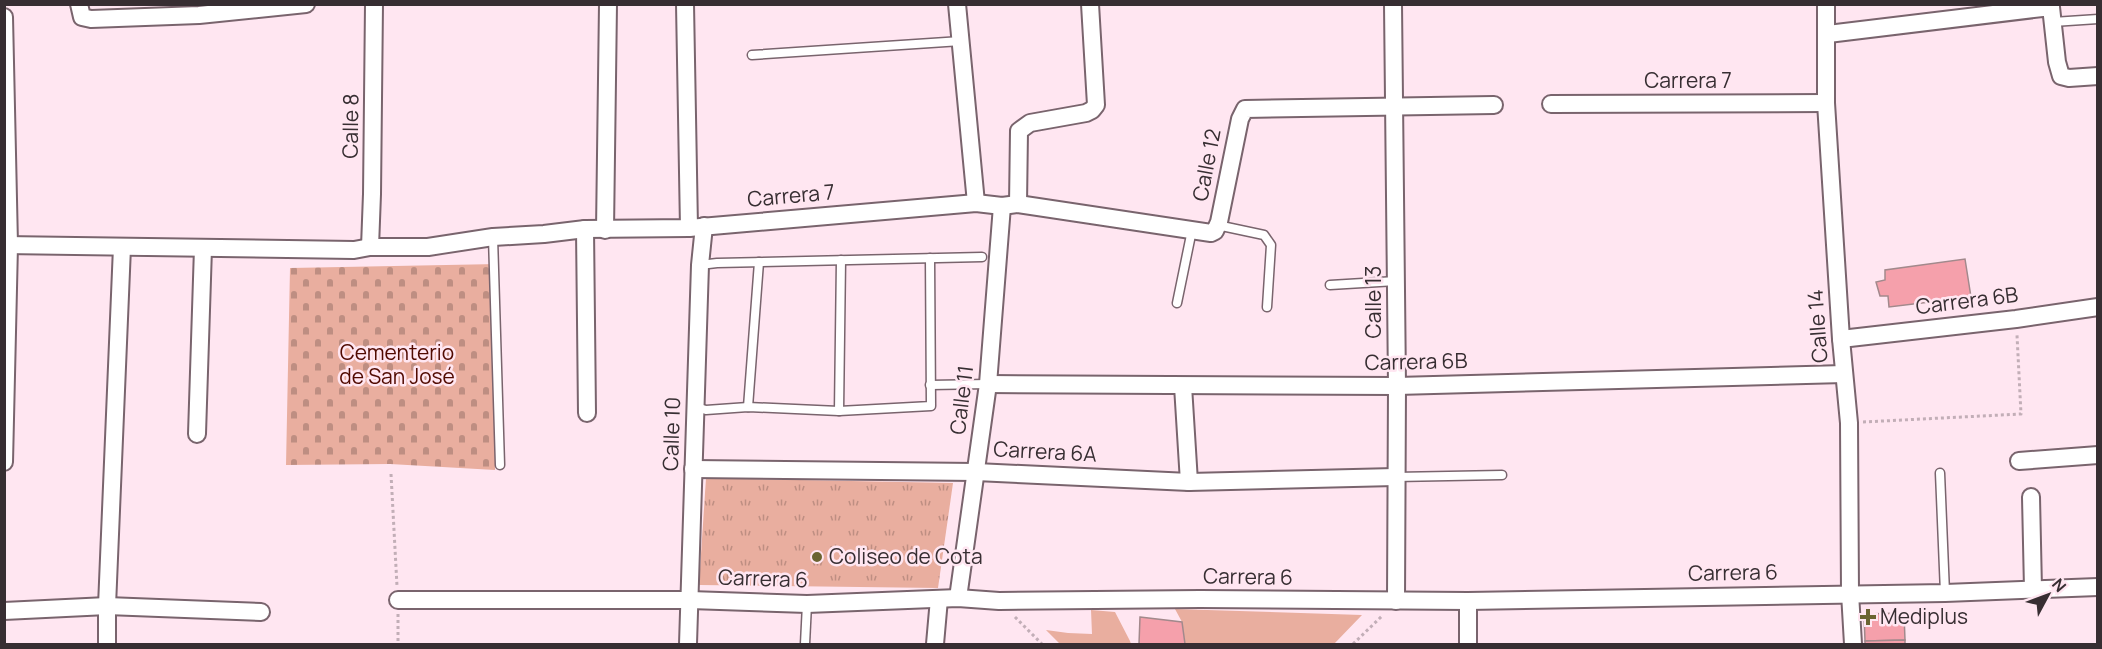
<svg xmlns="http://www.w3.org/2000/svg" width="2102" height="649" viewBox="0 0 2102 649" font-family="Manrope,sans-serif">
<defs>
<pattern id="cemetery-stones" width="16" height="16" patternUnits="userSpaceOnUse" patternTransform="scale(1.5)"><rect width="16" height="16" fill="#e9ae9f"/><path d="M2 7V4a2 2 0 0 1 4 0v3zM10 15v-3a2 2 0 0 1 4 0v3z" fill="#be8e82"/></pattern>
<pattern id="park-tufts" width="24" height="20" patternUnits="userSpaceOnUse" patternTransform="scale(1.5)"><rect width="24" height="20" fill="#e9ae9f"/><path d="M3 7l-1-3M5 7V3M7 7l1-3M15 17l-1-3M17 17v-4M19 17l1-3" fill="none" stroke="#be8e82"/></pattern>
</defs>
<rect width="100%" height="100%" fill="#ffe6f1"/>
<!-- green -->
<g fill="#e9ae9f">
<polygon points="1175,609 1362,615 1334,644 1185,644 1182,622"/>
<polygon points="1091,610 1115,612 1130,641 1131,644 1060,644 1046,630 1068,633 1092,634"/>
</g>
<!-- cemetery -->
<polygon fill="url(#cemetery-stones)" points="498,264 495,470 390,464 286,465 290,268"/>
<!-- park -->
<polygon fill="url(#park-tufts)" points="706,478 953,483 938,588 699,585"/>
<!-- building -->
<g fill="#f5a0ab" stroke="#a2898c" stroke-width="1.5">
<polygon points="1965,259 1971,297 1889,307 1888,296 1880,296 1876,282 1885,280 1885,270"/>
<polygon points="1904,613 1905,640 1865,641 1864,614"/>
<polygon points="1140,617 1182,622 1185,644 1139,644"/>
<polygon points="1905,640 1905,644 1865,644 1865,641"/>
</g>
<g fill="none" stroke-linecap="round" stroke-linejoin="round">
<defs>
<g id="service">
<polyline points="2053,22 2098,19"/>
<polyline points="752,55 961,41"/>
<polyline points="1217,225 1264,235 1271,245 1267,307"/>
<polyline points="493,237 500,465"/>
<polyline points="700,265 717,263 982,257"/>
<polyline points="1330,285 1396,281"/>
<polyline points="1177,303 1192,230"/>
<polyline points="930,385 988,384"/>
<polyline points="696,407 706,410 748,407 839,411 931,406 930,258"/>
<polyline points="748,407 759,262"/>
<polyline points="839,411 841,260"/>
<polyline points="1940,473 1945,593"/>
<polyline points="1395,477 1502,475"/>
<polyline points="805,644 807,604"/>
</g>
<g id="minor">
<polyline points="79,4 82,17 91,19 199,15 306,4"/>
<polyline points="685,4 689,228"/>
<polyline points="957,4 976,203"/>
<polyline points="1393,4 1397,386 1396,601"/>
<polyline points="1826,4 1826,103 1841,339 1849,423 1850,593 1853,644"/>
<polyline points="4,17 9,245 4,462"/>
<polyline points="1828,34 2051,7 2057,62 2061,76 2069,78 2098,76"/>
<polyline points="1551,104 1826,103"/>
<polyline points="1018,204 1019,131 1030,123 1086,113 1092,110 1096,105 1090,4"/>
<polyline points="585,229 587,413"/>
<polyline points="605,230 608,4"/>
<polyline points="4,245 354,250 370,247 428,247 493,237 544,234 585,229 689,228 976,203 1002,206 1018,204 1211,233 1215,231 1219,222 1240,119 1245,109 1494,105"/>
<polyline points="370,247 372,194 374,4"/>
<polyline points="1841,339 2016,319 2098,307"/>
<polyline points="988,384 1397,386 1844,374"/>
<polyline points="1183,386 1189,482"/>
<polyline points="197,434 203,248"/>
<polyline points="2019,461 2098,455"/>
<polyline points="693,469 976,472 1189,482 1395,477"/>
<polyline points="2031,497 2033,589"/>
<polyline points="958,598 988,384 1002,206"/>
<polyline points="398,600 690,600 807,604 958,598 999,601 1200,599 1468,601 1945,593 2098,587"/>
<polyline points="1468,601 1468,644"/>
<polyline points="4,611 107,606 261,612"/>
<polyline points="107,644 107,606 122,247"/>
<polyline points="688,644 700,265 704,226"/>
<polyline points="935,644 939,599"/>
</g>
</defs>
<!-- service casing -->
<use href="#service" stroke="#79646d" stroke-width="11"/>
<!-- minor casing -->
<use href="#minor" stroke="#79646d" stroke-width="20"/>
<!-- path -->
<g stroke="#c2aeb7" stroke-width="3" stroke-dasharray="3 3" stroke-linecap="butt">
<polyline points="1863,422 2021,414 2017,335"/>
<polyline points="391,474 397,586"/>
<polyline points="398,614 398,644"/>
<polyline points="1015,617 1042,644"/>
<polyline points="1353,644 1382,616"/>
</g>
<!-- service -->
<use href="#service" stroke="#fff" stroke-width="8"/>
<!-- minor -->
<use href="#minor" stroke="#fff" stroke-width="16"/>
</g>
<!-- markers -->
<g fill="#6b6431" stroke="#ffe6f1" stroke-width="2">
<circle cx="817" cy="557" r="6"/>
<path d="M1865 608h6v6h6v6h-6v6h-6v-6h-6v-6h6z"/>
</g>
<g text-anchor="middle" stroke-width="5" stroke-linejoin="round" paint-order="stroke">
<!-- street labels -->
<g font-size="21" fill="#372e32" stroke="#ffe6f1">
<text x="1688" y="88">Carrera 7</text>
<text transform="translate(351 126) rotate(-89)" y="7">Calle 8</text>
<text transform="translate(1207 165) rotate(-79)" y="7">Calle 12</text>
<text transform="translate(791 196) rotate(-5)" y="7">Carrera 7</text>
<text transform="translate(1967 301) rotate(-7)" y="7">Carrera 6B</text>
<text transform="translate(1374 302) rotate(-90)" y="7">Calle 13</text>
<text transform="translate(1818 326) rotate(-94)" y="7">Calle 14</text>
<text transform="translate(1416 362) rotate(-1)" y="7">Carrera 6B</text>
<text transform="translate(962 400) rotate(-83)" y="7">Calle 11</text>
<text transform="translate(672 434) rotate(-88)" y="7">Calle 10</text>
<text transform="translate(1045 452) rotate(3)" y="7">Carrera 6A</text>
<text transform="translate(1733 573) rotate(-1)" y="7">Carrera 6</text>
<text transform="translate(1248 577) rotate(1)" y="7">Carrera 6</text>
<text transform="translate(763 579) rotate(2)" y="7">Carrera 6</text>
</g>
<!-- park labels -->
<g font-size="21" fill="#510a00" stroke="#ffe6f1">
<text x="397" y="360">Cementerio<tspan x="397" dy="24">de San José</tspan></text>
</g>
<!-- poi labels -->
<g font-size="21" fill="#372e32" stroke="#ffe6f1" text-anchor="start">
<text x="829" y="564">Coliseo de Cota</text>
<text x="1880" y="624">Mediplus</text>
</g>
</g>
<!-- border -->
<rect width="2102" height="649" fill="none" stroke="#372e32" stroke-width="12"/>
<!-- north arrow -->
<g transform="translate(2048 595) rotate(49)" stroke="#ffe6f1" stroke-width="4.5" paint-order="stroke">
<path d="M0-4.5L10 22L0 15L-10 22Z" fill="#372e32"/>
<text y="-9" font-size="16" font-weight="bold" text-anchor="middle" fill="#372e32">N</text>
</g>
</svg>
